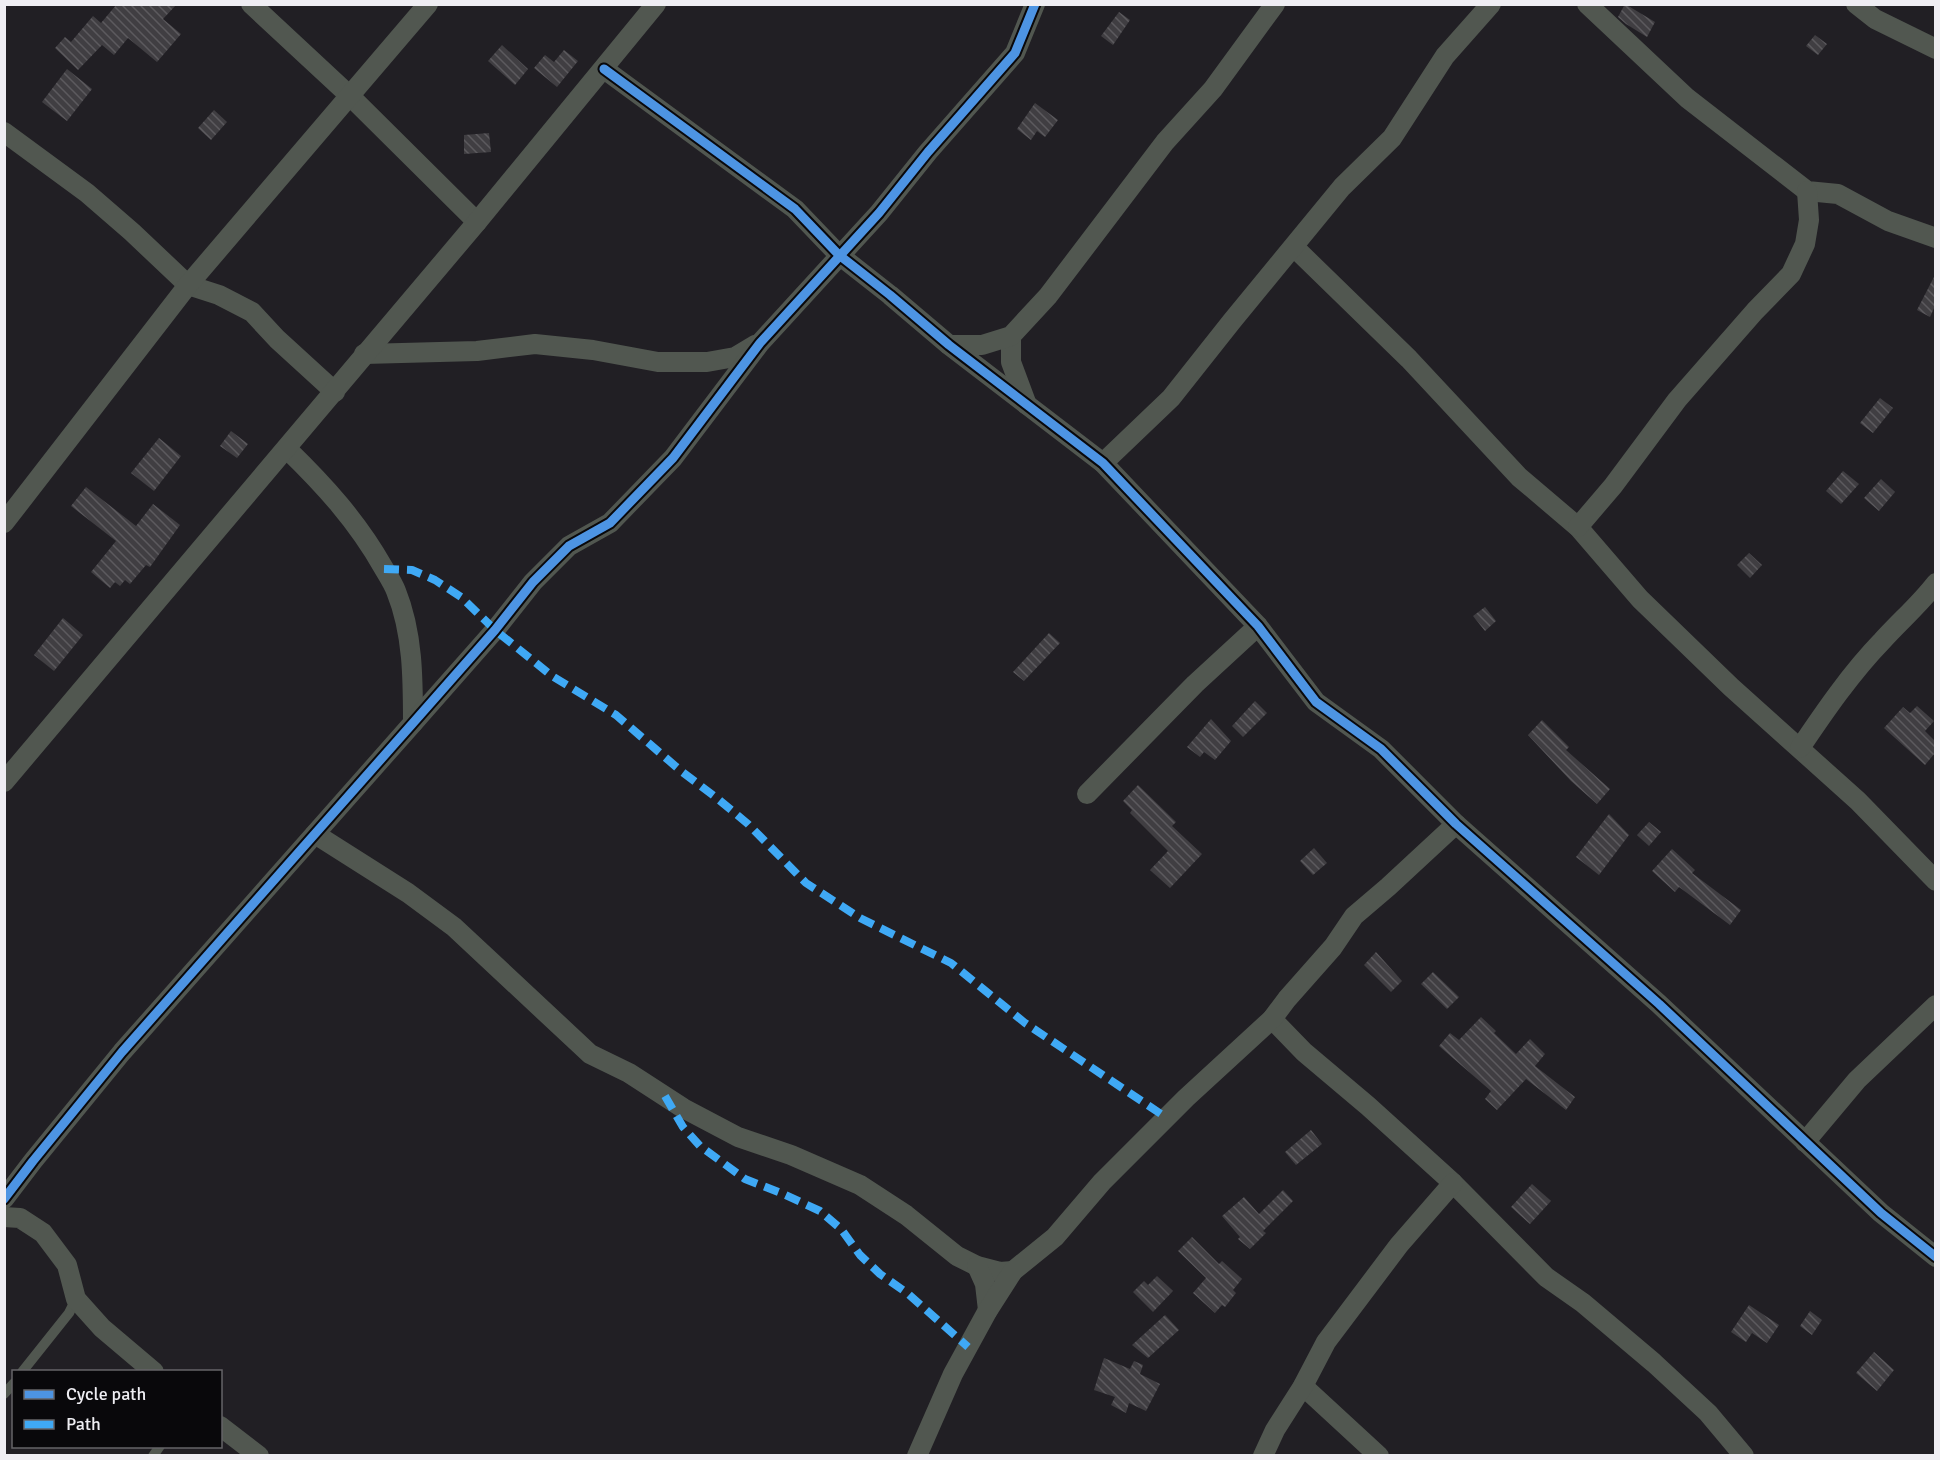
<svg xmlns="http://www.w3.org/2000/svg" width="1940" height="1460" viewBox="0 0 1940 1460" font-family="Signika,sans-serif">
<defs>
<pattern id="building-back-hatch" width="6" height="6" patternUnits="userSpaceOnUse" patternTransform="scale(1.5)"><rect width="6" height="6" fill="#403e42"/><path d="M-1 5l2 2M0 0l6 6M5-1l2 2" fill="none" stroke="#5c5a5e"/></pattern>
</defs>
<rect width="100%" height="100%" fill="#211f24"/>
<!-- building -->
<g fill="url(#building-back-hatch)">
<polygon points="117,4 177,4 163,19 181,34 157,62 128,38 114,55 102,45 78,70 55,48 65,37 71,42 93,16 101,23"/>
<polygon points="1625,4 1655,22 1647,37 1626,24 1618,17"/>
<polygon points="1119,12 1130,20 1113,45 1101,36"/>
<polygon points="1815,35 1827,44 1818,55 1806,46"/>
<polygon points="502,45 528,69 515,85 488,61"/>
<polygon points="564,50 578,61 557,87 534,68 545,55 554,62"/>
<polygon points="67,69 92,89 67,121 42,102"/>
<polygon points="1035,103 1058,120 1045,137 1037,131 1031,140 1017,129"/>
<polygon points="214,110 227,122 211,140 198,128"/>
<polygon points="489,133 491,152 464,154 464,135"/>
<polygon points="1935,275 1935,306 1930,317 1917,310"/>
<polygon points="1880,398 1893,408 1873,433 1860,423"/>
<polygon points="231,431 248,444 237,458 220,446"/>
<polygon points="159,438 181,456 154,491 131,473"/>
<polygon points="1843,471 1859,484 1841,504 1826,491"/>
<polygon points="1881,479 1895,492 1879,511 1864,498"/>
<polygon points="86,487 136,526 153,504 180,525 150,567 146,565 130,584 125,580 120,586 115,582 110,588 91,572 116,541 71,506"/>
<polygon points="1749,553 1762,565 1750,578 1737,565"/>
<polygon points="1485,607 1496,621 1485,631 1473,616"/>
<polygon points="63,618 83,635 54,671 34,655"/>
<polygon points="1049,633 1060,643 1024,681 1013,672"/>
<polygon points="1255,701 1267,713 1243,737 1232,726"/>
<polygon points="1917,706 1934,721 1925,731 1935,741 1935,753 1925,765 1884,728 1903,707 1910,713"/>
<polygon points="1211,719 1231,741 1215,760 1204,752 1200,757 1187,747"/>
<polygon points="1542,720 1569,747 1566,750 1610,789 1597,804 1571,781 1528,735"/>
<polygon points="1138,785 1176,822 1172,826 1202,854 1170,888 1150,870 1168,851 1130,813 1132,810 1123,801"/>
<polygon points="1609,814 1629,835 1599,875 1576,857"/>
<polygon points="1649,822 1661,832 1649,846 1637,835"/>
<polygon points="1314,848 1327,863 1313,875 1300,861"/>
<polygon points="1672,849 1695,870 1692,873 1741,910 1730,925 1679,887 1675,892 1652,871"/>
<polygon points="1376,952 1402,981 1391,992 1364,965"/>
<polygon points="1433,972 1459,997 1447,1009 1421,984"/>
<polygon points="1481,1017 1496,1031 1494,1033 1516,1054 1530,1039 1545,1054 1535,1066 1575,1097 1566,1110 1526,1079 1497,1110 1485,1099 1491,1091 1439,1046 1450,1033 1459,1040"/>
<polygon points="1311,1130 1322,1144 1296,1165 1285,1152"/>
<polygon points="1532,1184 1551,1201 1530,1224 1511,1207"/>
<polygon points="1283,1190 1293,1201 1263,1231 1266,1233 1250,1249 1238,1239 1240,1237 1222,1216 1244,1197 1259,1214"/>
<polygon points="1192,1237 1219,1264 1222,1261 1242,1279 1233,1290 1236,1293 1225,1307 1222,1305 1215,1313 1193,1293 1206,1278 1178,1251"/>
<polygon points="1157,1276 1173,1291 1153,1312 1133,1292 1144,1281 1148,1285"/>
<polygon points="1749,1305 1779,1325 1767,1343 1752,1333 1746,1342 1731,1332"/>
<polygon points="1810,1311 1822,1320 1812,1335 1800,1326"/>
<polygon points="1165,1315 1179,1330 1148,1358 1132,1345"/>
<polygon points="1874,1352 1894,1370 1877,1391 1856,1373"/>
<polygon points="1104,1358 1130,1369 1134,1361 1143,1365 1140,1374 1160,1384 1146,1411 1129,1403 1126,1413 1111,1405 1115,1397 1094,1390"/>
</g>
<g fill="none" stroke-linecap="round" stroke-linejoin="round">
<!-- lane -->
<g stroke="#515750" stroke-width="10">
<polyline points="22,1372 69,1313 76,1299"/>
<polyline points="4,1394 14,1383"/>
<polyline points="153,1456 160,1446"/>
</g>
<!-- street -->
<g stroke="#515750" stroke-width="20">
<polyline points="251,4 350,96 477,222"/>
<polyline points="1587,4 1687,98 1807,191 1838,194 1888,221 1936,238"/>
<polyline points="1856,4 1875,19 1936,49"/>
<polyline points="604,69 795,209 839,255 890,295 949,345 1103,463 1258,626 1316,702 1381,749 1456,824 1659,1004 1881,1213 1936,1257"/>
<polyline points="4,132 87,193 132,232 188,285 219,295 252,312 277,339 335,392"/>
<polyline points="1294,247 1409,359 1519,477 1578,527 1640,599 1731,687 1858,801 1936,881"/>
<polyline points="1011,336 1011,362 1027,405"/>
<polyline points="949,345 982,345 1011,336 1048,296 1165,142 1213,89 1275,4"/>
<polyline points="364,354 477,351 535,344 593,350 658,362 707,362 735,357 755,345"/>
<path d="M287 449C324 485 357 521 383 567 387 574 393 583 396 591 413 633 413 679 413 723"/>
<polyline points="1103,463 1171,398 1232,321 1342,187 1392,138 1445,56 1491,4"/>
<polyline points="4,523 188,285 428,4"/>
<polyline points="1578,527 1613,486 1677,400 1755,311 1791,274 1805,244 1809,220 1807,191"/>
<path d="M1800 748C1825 711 1851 673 1882 641 1900 621 1919 605 1936 583"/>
<polyline points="4,782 477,222 656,4"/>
<polyline points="1087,794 1195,684 1258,626"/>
<polyline points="315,834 408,893 454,927 590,1054 629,1073 683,1108 738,1137 791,1155 860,1185 906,1215 957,1256 977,1266 1000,1272 1013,1271"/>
<polyline points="1272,1019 1304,1052 1368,1106 1453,1183 1546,1277 1583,1303 1654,1363 1708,1413 1744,1456"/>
<polyline points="1805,1142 1857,1080 1936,1005"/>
<polyline points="4,1199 33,1161 122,1052 413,723 495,630 533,582 569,546 610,523 673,458 760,343 879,213 928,152 1015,53 1035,4"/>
<polyline points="4,1217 20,1218 43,1233 67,1265 76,1299 102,1328 154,1372"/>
<polyline points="977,1266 985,1284 988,1310"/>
<polyline points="1303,1386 1379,1456"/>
<polyline points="220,1426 259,1456"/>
<polyline points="917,1456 953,1374 988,1310 1013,1271 1055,1237 1102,1182 1186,1098 1272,1019 1287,999 1333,947 1354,916 1388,887 1456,824"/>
<polyline points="1263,1456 1275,1430 1303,1386 1326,1342 1399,1245 1453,1183"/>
</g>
<!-- quiet -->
<g stroke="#3fa9f5" stroke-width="8" stroke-dasharray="15 8" stroke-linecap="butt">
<polyline points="384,569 412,570 435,580 461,597 495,630 552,676 616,715 681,771 718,799 748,824 806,883 860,918 951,963 1025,1023 1167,1118"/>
<polyline points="665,1096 683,1127 700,1146 745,1179 781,1193 820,1211 841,1229 860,1255 880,1274 907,1293 968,1347"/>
</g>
<defs>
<g id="cycleway">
<polyline points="604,69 795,209 839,255 890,295 949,345 1103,463 1258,626 1316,702 1381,749 1456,824 1659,1004 1881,1213 1936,1257"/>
<polyline points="4,1199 33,1161 122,1052 413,723 495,630 533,582 569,546 610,523 673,458 760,343 879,213 928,152 1015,53 1035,4"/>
</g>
</defs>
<!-- cycleway casing -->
<use href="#cycleway" stroke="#09080b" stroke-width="13"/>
<!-- cycleway -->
<use href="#cycleway" stroke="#4d94e3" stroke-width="9"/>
</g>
<!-- border -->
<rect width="1940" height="1460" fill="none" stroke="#efeef3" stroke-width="12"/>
<!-- legend -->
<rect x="12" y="1370" width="210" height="78" fill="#09080b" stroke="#656468" stroke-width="1.5"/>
<rect x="24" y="1390" width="30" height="9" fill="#4d94e3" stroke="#656468" stroke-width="1.5"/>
<text x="66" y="1400" font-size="18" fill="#efeef3">Cycle path</text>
<rect x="24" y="1420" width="30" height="9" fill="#3fa9f5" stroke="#656468" stroke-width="1.5"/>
<text x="66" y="1430" font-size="18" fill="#efeef3">Path</text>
</svg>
